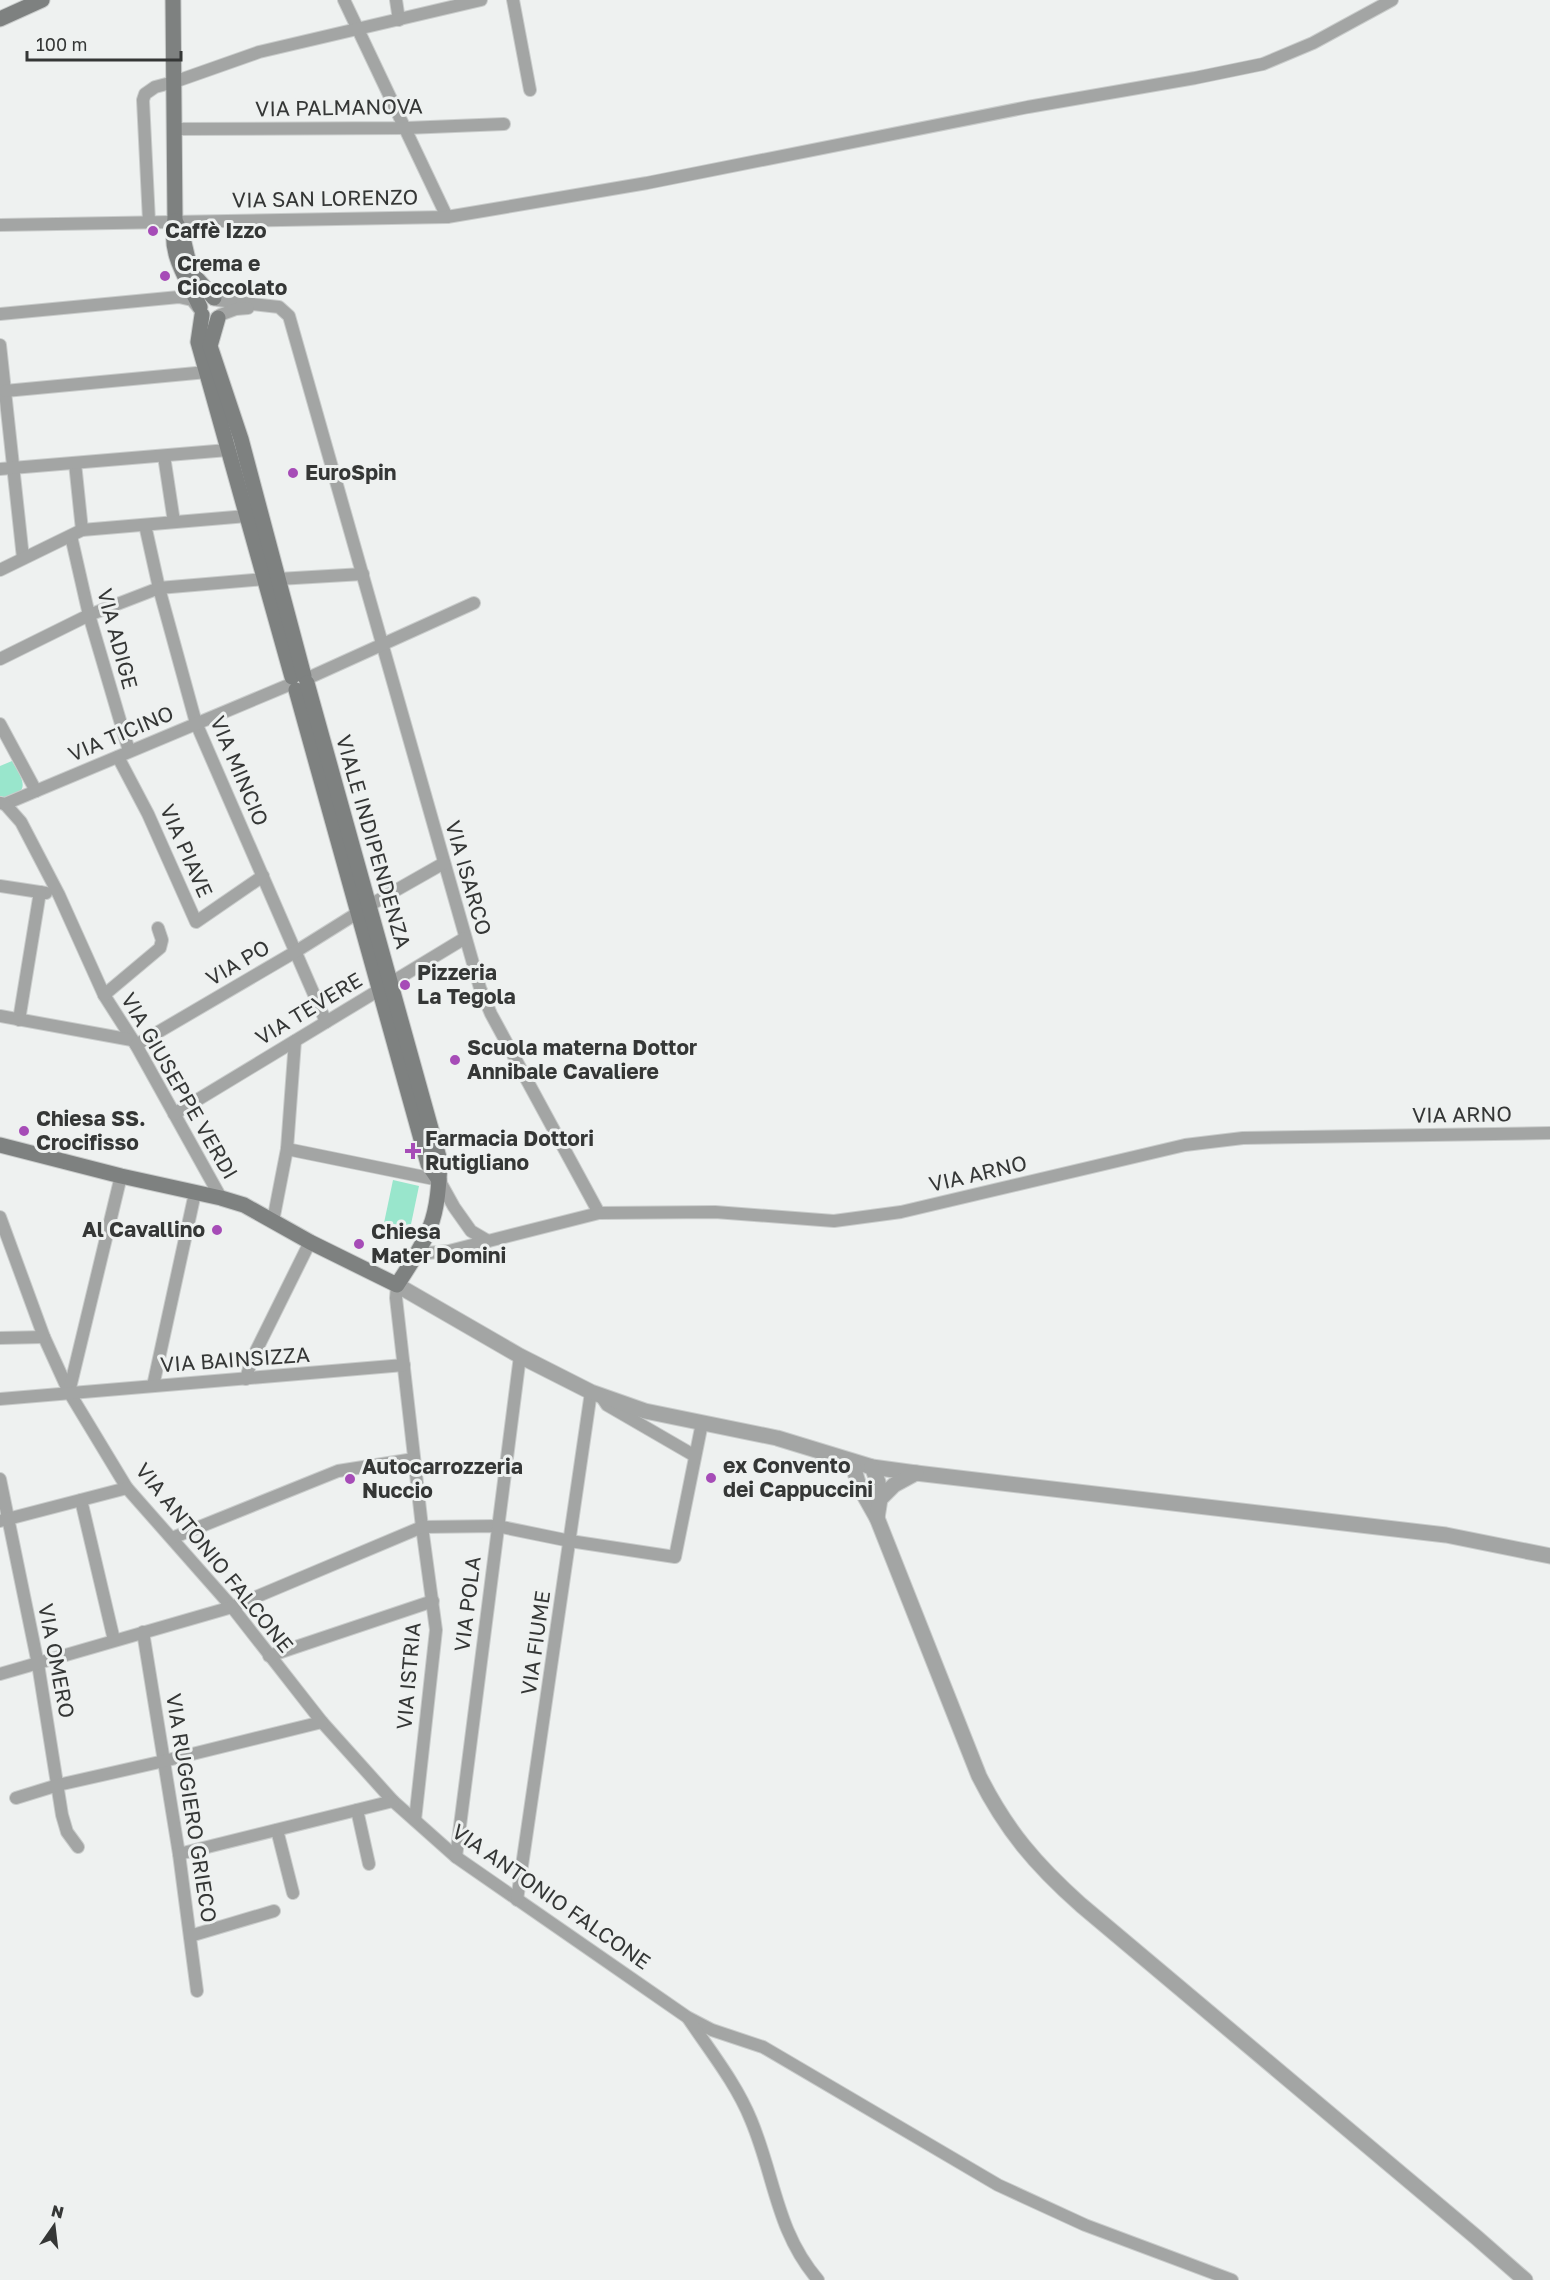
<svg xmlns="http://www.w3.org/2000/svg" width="1550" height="2280" viewBox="0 0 1550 2280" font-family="'Golos Text',sans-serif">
<rect width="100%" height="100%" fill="#eef1f0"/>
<!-- green -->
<g fill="#99e6cc">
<path d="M12 761C18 772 31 788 15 795 9 798 6 798 0 796V766Z"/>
<polygon points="393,1180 419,1186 410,1229 384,1223"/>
</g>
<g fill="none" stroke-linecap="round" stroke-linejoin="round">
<defs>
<g id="minor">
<polyline points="344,0 447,217"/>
<polyline points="396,0 399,20"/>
<polyline points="513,0 530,90"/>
<polyline points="174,129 406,128 504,124"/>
<polyline points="149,221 143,100 145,94 155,87 174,82 259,52 481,0"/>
<polyline points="0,225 447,217 647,183 1028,107 1195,78 1263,64 1313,43 1392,0"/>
<polyline points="217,300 279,307 289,316 480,988 491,1014 599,1213"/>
<polyline points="0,314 179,297 192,300 200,310"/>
<polyline points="220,315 236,309 248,308"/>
<polyline points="0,345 23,558"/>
<polyline points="5,391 207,372"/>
<polyline points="164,456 174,522"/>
<polyline points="75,463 82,530"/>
<polyline points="0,469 228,450"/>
<polyline points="145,525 159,588 196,723 326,1022"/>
<polyline points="71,536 89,615 129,751"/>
<polyline points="0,570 82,530 247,516"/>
<polyline points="278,579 363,574"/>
<polyline points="0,659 89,615 159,588 264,579"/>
<polyline points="306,679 474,603"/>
<polyline points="0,724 36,791"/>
<polyline points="118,757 148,814 196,922 263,876"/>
<polyline points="0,803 5,804 291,684"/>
<polyline points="5,804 21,822 59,895 104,995 136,1045 221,1198"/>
<polyline points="0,886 46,893"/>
<polyline points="370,905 444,863"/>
<polyline points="104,995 160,948 162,940 158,928"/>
<polyline points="0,1016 132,1040"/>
<polyline points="19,1020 40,892"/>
<polyline points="136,1045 295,952 359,912"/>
<polyline points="174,1114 465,938"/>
<polyline points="287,1149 439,1180 454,1207 471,1231 488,1241"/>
<polyline points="0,1217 44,1337 69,1392 127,1488 232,1607 322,1722 393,1801 456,1857 687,2017 712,2030 763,2047 998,2185 1085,2225 1232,2280"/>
<polyline points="273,1221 287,1149 295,1041"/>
<polyline points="417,1254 449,1251 599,1213 715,1212 834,1221 901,1212 1185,1145 1243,1138 1550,1133"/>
<polyline points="397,1285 396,1298 422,1527 436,1630 415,1820"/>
<polyline points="0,1338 44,1337"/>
<polyline points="246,1379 251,1361 310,1242"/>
<polyline points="153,1386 195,1193"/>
<polyline points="69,1392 121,1176"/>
<polyline points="601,1396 607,1405 695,1456"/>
<polyline points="0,1399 404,1365"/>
<polyline points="0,1479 38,1664 62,1815 67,1832 78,1847"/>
<polyline points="81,1500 114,1640"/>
<polyline points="0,1521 127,1488"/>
<polyline points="172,1538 338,1471 414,1459"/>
<polyline points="143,1632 179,1854 197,1991"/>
<polyline points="269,1656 433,1601"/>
<polyline points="0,1674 232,1607 422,1527 497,1526 570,1541 675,1557 702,1423"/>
<polyline points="16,1798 58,1785 164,1761 322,1722"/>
<polyline points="357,1810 369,1864"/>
<polyline points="277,1830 293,1893"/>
<polyline points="179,1854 393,1801"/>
<polyline points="456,1857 520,1356"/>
<polyline points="517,1900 591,1392"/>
<polyline points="190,1936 274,1911"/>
<path d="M688 2018C710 2051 736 2083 751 2120 775 2177 776 2231 818 2280"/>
</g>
<g id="tertiary">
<polyline points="397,1285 520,1356 591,1392 645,1411 777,1438 872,1467 916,1473 1446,1535 1550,1556"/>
<path d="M852 1462 859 1486 877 1518 979 1776C1006 1830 1036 1865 1081 1905L1476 2237 1525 2280"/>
<polyline points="872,1467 878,1482 880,1499"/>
<polyline points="877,1518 880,1499 894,1485 916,1473"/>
</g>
<g id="secondary">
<path d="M173 0 175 221C168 255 187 278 200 307"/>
<polyline points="0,19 42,0"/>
<polyline points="175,221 182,234 191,272 214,298"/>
<polyline points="202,315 198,342 292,677"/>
<polyline points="218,318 210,346 241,439 304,676"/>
<polyline points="296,690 428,1164 439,1180"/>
<path d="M0 1145 121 1176 221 1198 244 1205 310 1242 397 1285C409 1266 422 1248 430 1227 438 1207 439 1182 440 1161L307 683"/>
</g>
</defs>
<!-- minor casing -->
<use href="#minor" stroke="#c9cccb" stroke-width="14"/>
<!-- tertiary casing -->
<use href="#tertiary" stroke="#c9cccb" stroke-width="17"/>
<!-- secondary casing -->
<use href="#secondary" stroke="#c9cccb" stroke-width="17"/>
<!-- minor -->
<use href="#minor" stroke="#a3a5a4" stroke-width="12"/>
<!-- tertiary -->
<use href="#tertiary" stroke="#a3a5a4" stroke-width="15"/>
<!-- secondary -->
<use href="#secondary" stroke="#7e8180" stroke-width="15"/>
</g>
<!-- markers -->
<g fill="#a64cb7" stroke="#eef1f0" stroke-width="2">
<circle cx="153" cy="231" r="6"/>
<circle cx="165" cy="276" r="6"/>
<circle cx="293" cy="473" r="6"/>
<circle cx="405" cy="985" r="6"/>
<circle cx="455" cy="1060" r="6"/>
<circle cx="24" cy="1131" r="6"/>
<path d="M410 1142h6v6h6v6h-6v6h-6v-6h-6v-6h6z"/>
<circle cx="217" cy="1230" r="6"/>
<circle cx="359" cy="1244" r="6"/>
<circle cx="711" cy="1478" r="6"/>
<circle cx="350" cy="1479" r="6"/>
</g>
<g text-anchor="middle" stroke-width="6" stroke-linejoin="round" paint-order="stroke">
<!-- street labels -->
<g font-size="21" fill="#353736" stroke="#eef1f0">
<text transform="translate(339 108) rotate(-1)" y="7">VIA PALMANOVA</text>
<text transform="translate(325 199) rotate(-1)" y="7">VIA SAN LORENZO</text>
<text transform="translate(117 639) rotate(75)" y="7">VIA ADIGE</text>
<text transform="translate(121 734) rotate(-23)" y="7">VIA TICINO</text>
<text transform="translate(239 771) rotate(67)" y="7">VIA MINCIO</text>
<text transform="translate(373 842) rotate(74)" y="7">VIALE INDIPENDENZA</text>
<text transform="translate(186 851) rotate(66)" y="7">VIA PIAVE</text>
<text transform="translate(468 878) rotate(74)" y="7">VIA ISARCO</text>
<text transform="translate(238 963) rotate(-30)" y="7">VIA PO</text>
<text transform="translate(309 1009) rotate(-31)" y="7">VIA TEVERE</text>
<text transform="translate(179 1086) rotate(60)" y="7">VIA GIUSEPPE VERDI</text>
<text transform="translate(1462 1115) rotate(-1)" y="7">VIA ARNO</text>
<text transform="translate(978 1174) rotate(-13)" y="7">VIA ARNO</text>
<text transform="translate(235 1360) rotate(-4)" y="7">VIA BAINSIZZA</text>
<text transform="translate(214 1558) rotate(51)" y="7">VIA ANTONIO FALCONE</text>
<text transform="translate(468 1604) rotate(-83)" y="7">VIA POLA</text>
<text transform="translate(536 1643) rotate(-82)" y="7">VIA FIUME</text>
<text transform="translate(56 1661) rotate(79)" y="7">VIA OMERO</text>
<text transform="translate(409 1676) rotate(-85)" y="7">VIA ISTRIA</text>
<text transform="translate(191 1808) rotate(81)" y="7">VIA RUGGIERO GRIECO</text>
<text transform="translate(551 1897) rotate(35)" y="7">VIA ANTONIO FALCONE</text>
</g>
<!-- poi labels -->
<g font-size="21" font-weight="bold" fill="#353736" stroke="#eef1f0" text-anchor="start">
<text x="165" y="238">Caffè Izzo</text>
<text x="177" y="271">Crema e<tspan x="177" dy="24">Cioccolato</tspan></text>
<text x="305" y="480">EuroSpin</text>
<text x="417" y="980">Pizzeria<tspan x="417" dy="24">La Tegola</tspan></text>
<text x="467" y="1055">Scuola materna Dottor<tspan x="467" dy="24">Annibale Cavaliere</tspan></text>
<text x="36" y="1126">Chiesa SS.<tspan x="36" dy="24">Crocifisso</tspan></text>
<text x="425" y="1146">Farmacia Dottori<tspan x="425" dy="24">Rutigliano</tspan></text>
<text x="205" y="1237" text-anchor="end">Al Cavallino</text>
<text x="371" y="1239">Chiesa<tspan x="371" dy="24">Mater Domini</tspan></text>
<text x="723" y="1473">ex Convento<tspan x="723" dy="24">dei Cappuccini</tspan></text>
<text x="362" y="1474">Autocarrozzeria<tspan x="362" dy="24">Nuccio</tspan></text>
</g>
</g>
<!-- north arrow -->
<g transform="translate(54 2226) rotate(14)" stroke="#eef1f0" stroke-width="4.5" paint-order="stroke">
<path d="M0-4.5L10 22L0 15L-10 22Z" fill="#353736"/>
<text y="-9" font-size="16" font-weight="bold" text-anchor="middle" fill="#353736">N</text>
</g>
<!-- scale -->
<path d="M27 51v9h154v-9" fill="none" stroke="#353736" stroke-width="3"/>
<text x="36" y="51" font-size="18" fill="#353736" stroke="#eef1f0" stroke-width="4.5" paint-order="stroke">100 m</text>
</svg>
